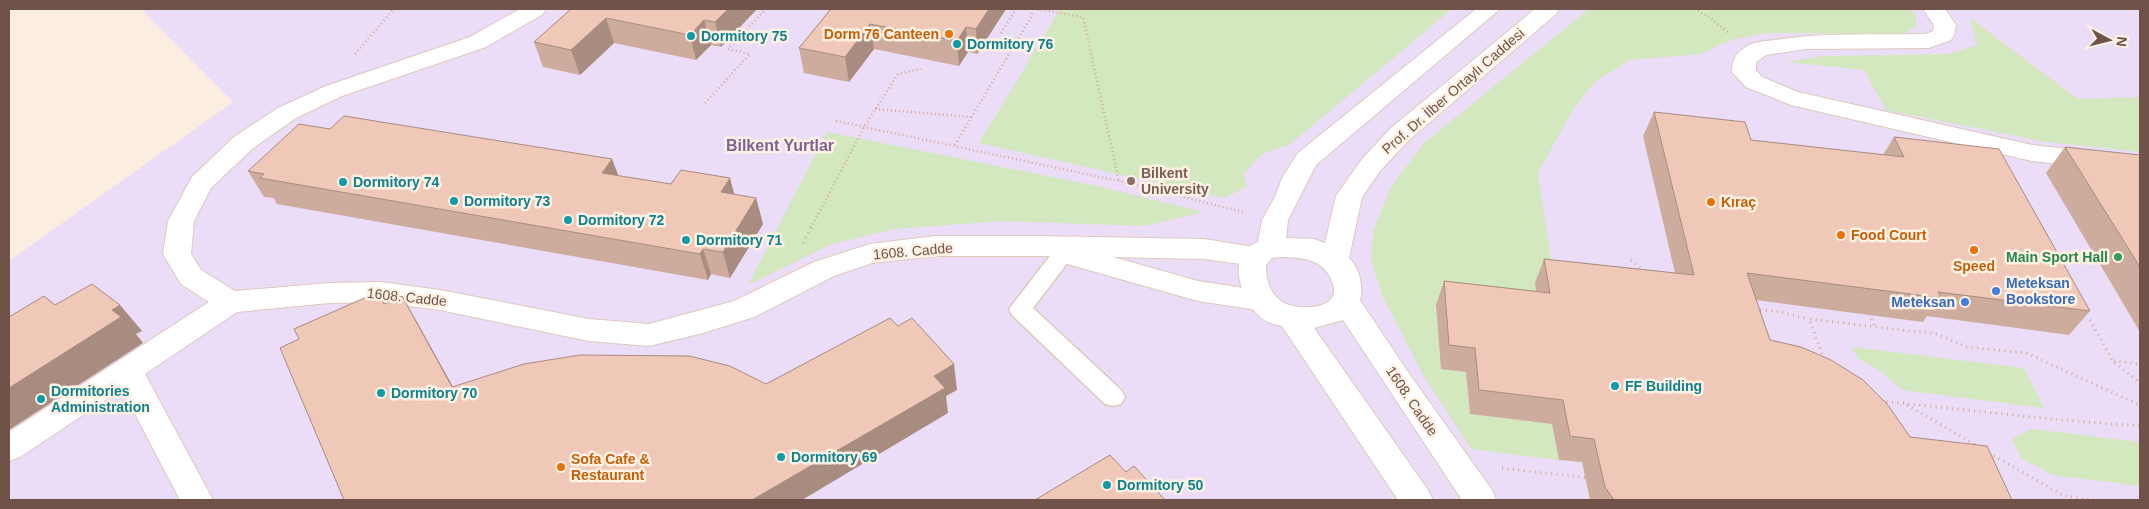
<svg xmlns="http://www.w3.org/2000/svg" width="2149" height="509" viewBox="0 0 2149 509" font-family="Arial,sans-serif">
<rect width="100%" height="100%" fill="#fbeddf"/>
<!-- education -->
<polygon fill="#ebdcf7" points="141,9 2140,9 2140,500 9,500 9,261 233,102"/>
<!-- green -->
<g fill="#d3e8be">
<polygon points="1060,9 1452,9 1289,145 1262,154 1243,175 1247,186 1225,198 979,143"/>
<polygon points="1589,9 1911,9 1916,15 1916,26 1904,34 1768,33 1736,39 1721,44 1702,54 1630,60 1596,81 1575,106 1538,173 1551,260 1535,283 1541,317 1436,306 1441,369 1466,372 1470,414 1552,424 1559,460 1471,449 1425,378 1382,295 1371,260 1373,231 1391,187 1424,143"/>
<polygon points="1970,18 2078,99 2140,97 2140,152 2045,142 1886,110 1864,70 1786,62 1824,56 1949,54 1977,45"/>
<polygon points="827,132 1097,186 1204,212 1144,226 1001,221 895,229 832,244 748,285"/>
<polygon points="1852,347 2024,368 2044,408 1902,390 1879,370 1857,358"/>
<polygon points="2031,429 2140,442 2140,486 2053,475 2021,458 2012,439"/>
</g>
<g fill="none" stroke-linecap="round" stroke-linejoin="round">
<defs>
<polygon id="service" points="1064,246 1072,248 1075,253 1033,308 1121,390 1125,397 1121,404 1113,406 1105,404 1012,315 1009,309 1056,248"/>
<g id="minor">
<polygon points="520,9 546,9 543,14 486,47 342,96 296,118 252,149 211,188 194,221 191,254 201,270 235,291 329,283 380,282 440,290 589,319 649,324 734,301 814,262 870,244 935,236 1037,236 1204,239 1266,249 1270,256 1266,263 1256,266 1204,259 1113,257 1198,281 1264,291 1274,294 1278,301 1274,308 1264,311 1198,301 1064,263 1060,256 935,256 872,263 834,276 754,317 703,333 649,346 589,341 440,310 380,302 329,303 237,312 145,374 213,500 180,500 122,389 20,457 9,461 9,432 209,302 181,284 163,254 168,221 192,177 234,137 278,108 326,86 470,37"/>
<path d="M1923 9H1945L1956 25 1954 35 1951 40 1929 48 1805 49 1766 55 1756 62V70L1762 77 1798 92 2032 145 2140 157V173L2032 161 1791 105 1746 87 1732 72C1733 57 1736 53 1749 45 1757 41 1767 41 1776 40 1825 32 1876 35 1926 34L1933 31 1934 25Z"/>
</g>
<path id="tertiary" d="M1476 9H1500L1316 165 1288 220 1286 238 1314 239 1325 243 1336 196 1362 159 1391 128 1535 9H1559L1556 14 1409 140 1380 171 1362 197 1349 258C1359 267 1364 287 1360 300L1408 372 1492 490 1496 500H1462L1343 320 1314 328 1428 490 1433 500H1398L1282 326C1276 325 1269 323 1264 320 1242 304 1223 254 1258 242L1262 220 1275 197 1282 178 1298 153ZM1284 257C1306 258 1325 260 1333 284 1335 290 1335 296 1329 301 1323 306 1315 307 1308 307 1280 309 1266 293 1266 265L1272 258Z"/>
</defs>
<!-- service casing -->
<use href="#service" stroke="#dfc9bb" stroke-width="3"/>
<!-- minor casing -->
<use href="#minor" stroke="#dfc9bb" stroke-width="2"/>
<!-- tertiary casing -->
<use href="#tertiary" stroke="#dfc9bb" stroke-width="2"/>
<!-- path-far1 -->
<g stroke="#d4ab9b" stroke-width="2.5" stroke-dasharray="1 3" stroke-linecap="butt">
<polyline points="1037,9 1083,17 1119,181"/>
<polyline points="1694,9 1708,16 1730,34"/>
<polyline points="1001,33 1016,9"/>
<polyline points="355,54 394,9"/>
<polyline points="705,103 750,54 728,49 766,9"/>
<polyline points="875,109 972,117"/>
<polyline points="836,121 1119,181 1243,212"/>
<polyline points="955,145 1031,17 1033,9"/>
<polyline points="811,228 864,127 898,74 921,69"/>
</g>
<!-- path -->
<g stroke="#d4ab9b" stroke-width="3" stroke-dasharray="1 4.5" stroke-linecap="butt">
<polyline points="803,243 812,226"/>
<polyline points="1631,260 1645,272"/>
<polyline points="1755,309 1780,312 1809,319"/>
<polyline points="1869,314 1875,326"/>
<polyline points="2090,320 2113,361 2140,383"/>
<polyline points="1824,359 1809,319 1937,334 1967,347 2026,353 2140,405"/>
<polyline points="2114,361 2140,364"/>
<polyline points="1881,401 2051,419 2140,426"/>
<polyline points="1907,405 1979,447"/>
<polyline points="1989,453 2064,496 2094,500"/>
<polyline points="1502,468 1588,478"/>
</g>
<!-- service -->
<use href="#service" fill="#fff" fill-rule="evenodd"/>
<!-- minor -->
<use href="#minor" fill="#fff" fill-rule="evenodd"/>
<!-- tertiary -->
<use href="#tertiary" fill="#fff" fill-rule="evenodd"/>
</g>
<!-- wall -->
<g fill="#ceac9d">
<polygon points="571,9 757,9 721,47 711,45 696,60 614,43 580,75 543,67 534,42"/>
<polygon points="831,9 1006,9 977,54 968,52 959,66 874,49 849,82 804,73 799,48"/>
<polygon points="1654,112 1751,140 1883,155 1894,137 2090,311 2069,335 1927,316 1923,322 1756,300 1770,340 1910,437 2012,500 1590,500 1582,462 1559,460 1552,424 1470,414 1466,372 1441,369 1436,305 1444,281 1536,291 1535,283 1544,259 1675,273 1643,136"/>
<polygon points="330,129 612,159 618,176 756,198 763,224 730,278 711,274 708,280 277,204 274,198 264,197 248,171"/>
<polygon points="2065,147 2140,155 2140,332 2046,173"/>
</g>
<!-- shaded-wall -->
<g fill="#a88c80">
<polygon points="728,9 757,9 721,47 715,22"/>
<polygon points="989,9 1006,9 977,54 976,29"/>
<polygon points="606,18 614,43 580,75 571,50"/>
<polygon points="704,20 711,45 696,60 690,35"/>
<polygon points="870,24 874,49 849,82 845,57"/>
<polygon points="966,27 968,52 959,66 957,41"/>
<polygon points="612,159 622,185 602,173"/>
<polygon points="730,178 737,204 721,192"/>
<polygon points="756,198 763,224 730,278 723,252"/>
<polygon points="703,249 711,274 708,280 700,254"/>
<polygon points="402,296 417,322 467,412 452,387"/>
<polygon points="120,305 142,331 136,334 143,343 9,430 9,388 112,310"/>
<polygon points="954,364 957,390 946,396 948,413 802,500 752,500 934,376"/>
</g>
<!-- building -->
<g fill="#f0c8b7" stroke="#a88c80">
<polygon points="571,9 728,9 715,22 704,20 690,35 606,18 571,50 534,42"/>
<polygon points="831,9 989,9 976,29 966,27 957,41 870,24 845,57 799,48"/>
<polygon points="1654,112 1745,122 1751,140 1904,157 1894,137 1999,149 2090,311 1938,292 1941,298 1747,273 1770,340 1801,347 1831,360 1863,380 1888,405 1910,437 1987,446 2012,500 1614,500 1605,487 1594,439 1570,436 1563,400 1479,390 1475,348 1449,345 1444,281 1550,293 1544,259 1694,275"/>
<polygon points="344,116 612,159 602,173 671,184 681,170 730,178 721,192 756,198 723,252 703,249 700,254 260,178 264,174 248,171 299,124 330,129"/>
<polygon points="2065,147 2140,155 2140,267"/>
<polygon points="92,284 120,305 112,310 121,317 9,388 9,317 44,296 55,305"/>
<polygon points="378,292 384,304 402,296 452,387 524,364 580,355 689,356 730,366 766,384 890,318 898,326 912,318 954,364 934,376 945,388 752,500 344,500 280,348 299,339 294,329"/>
<polygon points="1110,455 1126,472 1134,466 1165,500 1035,500"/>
</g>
<!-- markers -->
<g fill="#e8710a" stroke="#fff2e4" stroke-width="2">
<circle cx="949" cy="34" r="5"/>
<circle cx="1711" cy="202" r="5"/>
<circle cx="1841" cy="235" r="5"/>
<circle cx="1974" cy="250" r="5"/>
<circle cx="561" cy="467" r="5"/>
</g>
<g fill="#0f9aa8" stroke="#fff2e4" stroke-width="2">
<circle cx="691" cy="36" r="5"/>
<circle cx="957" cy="44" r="5"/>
<circle cx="343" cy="182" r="5"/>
<circle cx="454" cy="201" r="5"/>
<circle cx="568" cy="220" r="5"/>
<circle cx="686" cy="240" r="5"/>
<circle cx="1615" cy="386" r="5"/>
<circle cx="381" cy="393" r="5"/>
<circle cx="41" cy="399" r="5"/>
<circle cx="781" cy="457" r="5"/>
<circle cx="1107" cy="485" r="5"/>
</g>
<circle fill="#8d6e63" stroke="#fff2e4" stroke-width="2" cx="1131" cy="181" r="5"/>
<circle fill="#2e9e5b" stroke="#fff2e4" stroke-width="2" cx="2118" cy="257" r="5"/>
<g fill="#3f7fe0" stroke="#fff2e4" stroke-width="2">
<circle cx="1996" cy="291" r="5"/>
<circle cx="1965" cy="302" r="5"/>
</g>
<g text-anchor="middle" stroke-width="5" stroke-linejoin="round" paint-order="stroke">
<!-- food labels -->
<g font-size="14" font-weight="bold" fill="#c56008" stroke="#fff2e4" text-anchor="start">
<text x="939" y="39" text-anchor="end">Dorm 76 Canteen</text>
<text x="1721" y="207">Kıraç</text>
<text x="1851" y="240">Food Court</text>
<text x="1974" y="271" text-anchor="middle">Speed</text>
<text x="571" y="464">Sofa Cafe &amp;<tspan x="571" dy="16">Restaurant</tspan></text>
</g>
<!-- culture labels -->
<g font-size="14" font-weight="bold" fill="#0d838f" stroke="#fff2e4" text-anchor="start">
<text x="701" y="41">Dormitory 75</text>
<text x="967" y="49">Dormitory 76</text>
<text x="353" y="187">Dormitory 74</text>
<text x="464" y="206">Dormitory 73</text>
<text x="578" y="225">Dormitory 72</text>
<text x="696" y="245">Dormitory 71</text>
<text x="1625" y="391">FF Building</text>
<text x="51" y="396">Dormitories<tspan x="51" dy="16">Administration</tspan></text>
<text x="391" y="398">Dormitory 70</text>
<text x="791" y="462">Dormitory 69</text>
<text x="1117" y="490">Dormitory 50</text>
</g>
<!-- street labels -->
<g font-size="14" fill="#715248" stroke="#fff2e4">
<text transform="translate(1453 91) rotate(-41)" y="5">Prof. Dr. İlber Ortaylı Caddesi</text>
<text transform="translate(913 251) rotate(-5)" y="5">1608. Cadde</text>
<text transform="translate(407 297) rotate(6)" y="5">1608. Cadde</text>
<text transform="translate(1412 401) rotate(56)" y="5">1608. Cadde</text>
</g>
<!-- education labels -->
<g font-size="14" font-weight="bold" fill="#785e54" stroke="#fff2e4" text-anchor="start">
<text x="1141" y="178">Bilkent<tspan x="1141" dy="16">University</tspan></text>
</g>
<!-- leisure labels -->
<g font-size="14" font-weight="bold" fill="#27864d" stroke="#fff2e4" text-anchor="end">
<text x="2108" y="262">Main Sport Hall</text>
</g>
<!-- shop labels -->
<g font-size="14" font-weight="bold" fill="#366cbe" stroke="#fff2e4" text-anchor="start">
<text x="2006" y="288">Meteksan<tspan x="2006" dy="16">Bookstore</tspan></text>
<text x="1955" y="307" text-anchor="end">Meteksan</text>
</g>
<!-- quarter labels -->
<g font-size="16" font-weight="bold" fill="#7f6394" stroke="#fff2e4">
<text x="780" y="151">Bilkent Yurtlar</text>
</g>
</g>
<!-- border -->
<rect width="2149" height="509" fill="none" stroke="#715248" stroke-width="20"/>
<!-- north arrow -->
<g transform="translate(2109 40) rotate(97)" stroke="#fff2e4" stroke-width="4" paint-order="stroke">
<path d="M0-4L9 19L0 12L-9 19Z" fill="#715248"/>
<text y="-8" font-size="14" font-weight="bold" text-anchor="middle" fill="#715248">N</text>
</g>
</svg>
